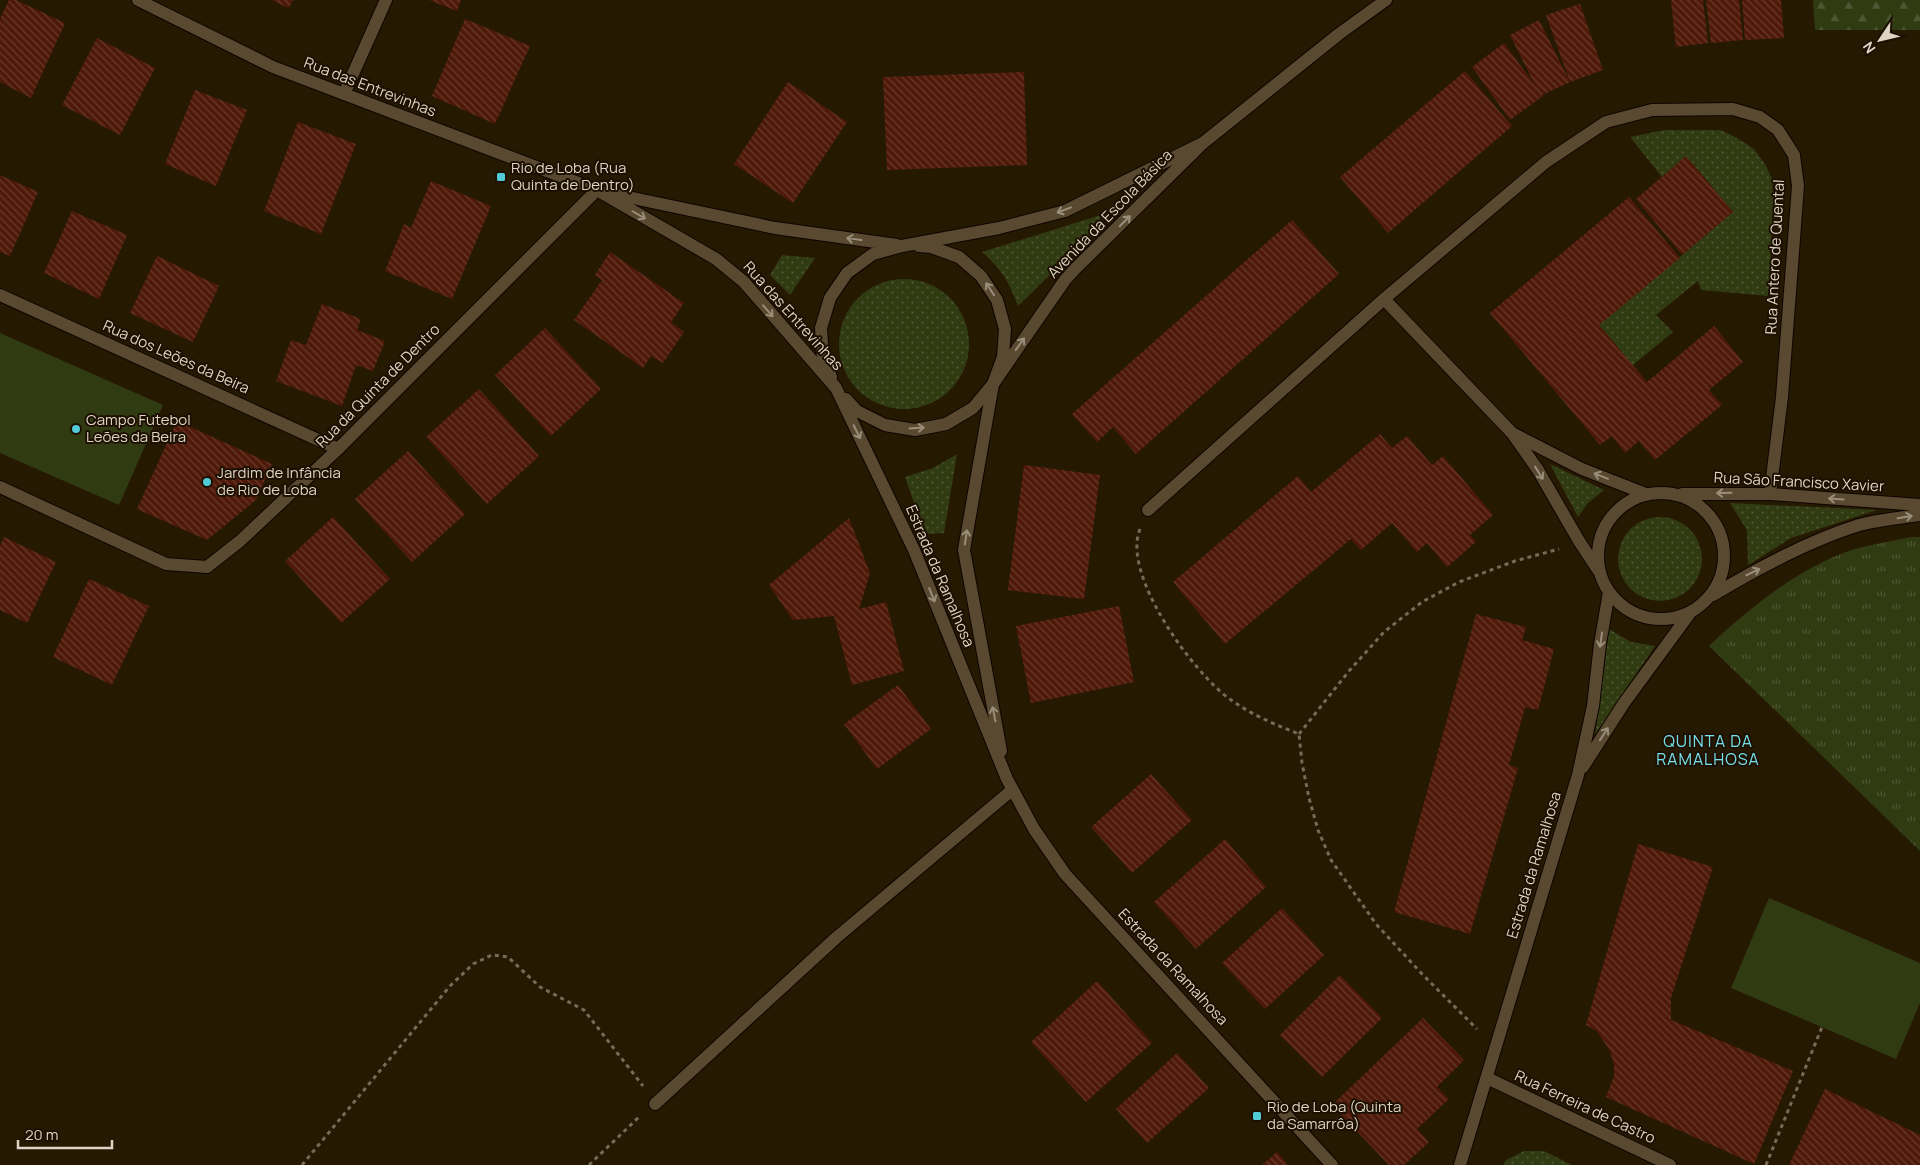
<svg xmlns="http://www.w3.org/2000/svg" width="1920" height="1165" viewBox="0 0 1920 1165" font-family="Manrope,sans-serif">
<defs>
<pattern id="grass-dots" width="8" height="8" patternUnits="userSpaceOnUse" patternTransform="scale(1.25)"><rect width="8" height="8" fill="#313b12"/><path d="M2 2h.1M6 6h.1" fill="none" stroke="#4e5633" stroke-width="1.8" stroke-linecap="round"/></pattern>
<pattern id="forest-firs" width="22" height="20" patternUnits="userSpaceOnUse" patternTransform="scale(1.25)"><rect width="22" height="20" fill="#313b12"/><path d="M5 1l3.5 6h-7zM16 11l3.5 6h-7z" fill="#4e5633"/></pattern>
<pattern id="park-tufts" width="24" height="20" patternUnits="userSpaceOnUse" patternTransform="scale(1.25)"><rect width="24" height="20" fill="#313b12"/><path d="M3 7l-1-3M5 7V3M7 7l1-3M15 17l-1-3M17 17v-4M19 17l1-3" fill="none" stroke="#4e5633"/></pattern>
<pattern id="building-back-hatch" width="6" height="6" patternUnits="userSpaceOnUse" patternTransform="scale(1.25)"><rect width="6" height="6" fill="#4f1909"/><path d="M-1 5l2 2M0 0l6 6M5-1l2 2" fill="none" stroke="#683a2b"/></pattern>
</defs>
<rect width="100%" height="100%" fill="#261902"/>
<!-- grass -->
<g fill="url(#grass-dots)">
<polygon points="1665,130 1721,130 1737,138 1754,149 1765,164 1772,179 1773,198 1769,296 1701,290 1698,281 1656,315 1673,332 1633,365 1599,325 1733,212 1687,157 1662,177 1630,137"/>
<path d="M1101 215 1098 228 1018 306C1009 282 1001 268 982 252Z"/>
<polygon points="782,255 815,258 790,295 770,275"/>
<circle cx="904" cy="344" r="65"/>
<polygon points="957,454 944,533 925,534 905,477 933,468"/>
<polygon points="1550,464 1604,490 1588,503 1578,517"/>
<polygon points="1730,503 1877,510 1791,538 1748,565 1747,530"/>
<circle cx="1660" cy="559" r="42"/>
<polygon points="1609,629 1631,642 1655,646 1595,735"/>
<polygon points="1524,1151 1544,1151 1572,1165 1503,1165 1506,1160"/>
</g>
<!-- forest -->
<polygon fill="url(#forest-firs)" points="1813,0 1920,0 1920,30 1815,30"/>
<!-- park -->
<path fill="url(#park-tufts)" d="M1912 537H1920V851L1709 646C1751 607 1799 567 1855 549 1873 544 1893 541 1912 537Z"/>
<!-- pitch -->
<g fill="#313b12">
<polygon points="0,333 163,405 119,505 0,453"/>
<polygon points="1769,898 1920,963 1920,1003 1896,1059 1731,988"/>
</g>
<!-- building -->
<g fill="url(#building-back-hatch)">
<polygon points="9,0 16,0 65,23 31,98 0,82 0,19"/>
<polygon points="271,0 293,0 289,8"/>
<polygon points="429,0 461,0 457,11"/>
<polygon points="1671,0 1703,0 1708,43 1676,47"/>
<polygon points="1706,0 1739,0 1743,40 1711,43"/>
<polygon points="1742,0 1781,0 1784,38 1745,40"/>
<polygon points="1580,4 1603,70 1570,82 1542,95 1543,96 1510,120 1472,67 1504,43 1535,85 1510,35 1539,20 1570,82 1546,15"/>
<polygon points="465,19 530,46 495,124 432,96"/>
<polygon points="97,38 155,68 120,135 62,105"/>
<polygon points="1465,71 1512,126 1388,233 1340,177"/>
<polygon points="1024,72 1027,165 887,170 883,77"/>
<polygon points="788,82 847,122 793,203 734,164"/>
<polygon points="195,90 247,110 216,186 165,164"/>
<polygon points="298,122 356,144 321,234 264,211"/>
<polygon points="1686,156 1733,212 1682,255 1636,199"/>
<polygon points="0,175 38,192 10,256 0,252"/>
<polygon points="431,181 491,206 452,299 385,271 404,224 411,228"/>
<polygon points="1629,197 1680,258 1599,325 1647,382 1714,326 1743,362 1709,390 1722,405 1655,460 1639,441 1625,453 1612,436 1600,445 1490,313"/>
<polygon points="72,211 127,235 99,299 44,273"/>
<polygon points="1292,220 1339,274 1136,454 1113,427 1097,442 1072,414"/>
<polygon points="610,252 684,303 671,322 684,332 663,363 651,356 643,368 574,320 602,280 595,275"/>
<polygon points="157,256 219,286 193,342 130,313"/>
<polygon points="322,304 361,319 357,330 385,341 373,371 356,365 342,406 276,381 291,340 306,345"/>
<polygon points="545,328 601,389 551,436 495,375"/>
<polygon points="479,389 539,456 487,504 426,437"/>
<polygon points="177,421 272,464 256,500 207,540 137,509"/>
<polygon points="1380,434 1392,448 1407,436 1432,465 1443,456 1493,515 1470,535 1476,542 1447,567 1427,543 1417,552 1392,523 1361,550 1351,539 1225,644 1173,582 1298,476 1311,492"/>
<polygon points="408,451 465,514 412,562 355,499"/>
<polygon points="1024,465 1100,475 1084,599 1008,590"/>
<polygon points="333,517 390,579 341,623 285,561"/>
<polygon points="849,518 870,573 859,609 886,602 904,671 852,685 834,616 793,620 769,585"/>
<polygon points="4,537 56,562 27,623 0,610 0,546"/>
<polygon points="89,579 149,606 112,685 53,657"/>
<polygon points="1119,606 1134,682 1031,703 1016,626"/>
<polygon points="1476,614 1526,627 1522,640 1554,649 1538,710 1525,707 1509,765 1518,768 1470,934 1394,912"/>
<polygon points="898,685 931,729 877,769 844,724"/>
<polygon points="1151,774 1192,820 1132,873 1091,827"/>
<polygon points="1225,839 1266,887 1196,949 1154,902"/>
<polygon points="1638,844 1713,867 1671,998 1671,1020 1793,1071 1754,1164 1606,1097 1614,1076 1614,1064 1610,1051 1597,1031 1586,1025"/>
<polygon points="1282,908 1324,955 1265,1009 1222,963"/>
<polygon points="1340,975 1382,1018 1322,1077 1280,1035"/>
<polygon points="1097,981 1152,1043 1086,1102 1031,1042"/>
<polygon points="1423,1018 1464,1060 1437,1087 1449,1099 1417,1129 1429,1142 1404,1165 1389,1165 1332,1105"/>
<polygon points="1177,1053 1209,1088 1147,1143 1116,1109"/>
<polygon points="1825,1089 1920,1135 1920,1165 1789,1165"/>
<polygon points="1277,1152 1288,1165 1262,1165"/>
</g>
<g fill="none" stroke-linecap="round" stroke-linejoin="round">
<defs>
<g id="minor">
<polyline points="344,94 386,0"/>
<polyline points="0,295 338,449"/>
<polyline points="1384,299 1512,433 1538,470 1579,541 1598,570"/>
<polyline points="1514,434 1582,469 1646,494"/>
<polyline points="0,487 166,564 207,567 240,541 338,449 597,190"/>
<circle cx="1661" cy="556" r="63"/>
<polyline points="1682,494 1770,494 1920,505"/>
<polyline points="1148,510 1384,299 1546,162 1606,122 1652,110 1733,109 1760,117 1778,130 1794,155 1798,186 1782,397 1770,494"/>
<path d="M1713 595C1758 568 1808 541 1859 525 1878 520 1900 518 1920 515"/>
<polyline points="1583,767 1624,703 1690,613"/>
<polyline points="1487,1078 1670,1165"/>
<polyline points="655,1104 837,937 1012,790"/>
<polyline points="1460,1165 1578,775 1593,706 1600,644 1609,592"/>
</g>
<g id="tertiary">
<polyline points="138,0 273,67 597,190 716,259 744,282 836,388 914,550 1007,779 1034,829 1065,874 1332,1165"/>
<polyline points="609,193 775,228 897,245"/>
<polyline points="919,246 931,247 959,257 981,276 997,300 1005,329 1003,357 993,384 964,550 1001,751"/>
<polyline points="831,377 823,359 821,328 830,298 847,273 873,254 902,246 999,228 1065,211 1203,143"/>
<polyline points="846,399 857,411 885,425 915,430 946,424 973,408 993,384 1065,280 1074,270 1203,143 1339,34 1386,0"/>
</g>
</defs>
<!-- minor casing -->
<use href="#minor" stroke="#0f0400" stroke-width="14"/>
<!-- tertiary casing -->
<use href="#tertiary" stroke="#0f0400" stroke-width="14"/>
<!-- path -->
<g stroke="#766b58" stroke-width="3" stroke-dasharray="4 4" stroke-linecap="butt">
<path d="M1140 529C1121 575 1194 674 1231 700 1252 715 1276 725 1299 734L1302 763 1309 798 1318 830 1331 860 1376 924 1423 975 1477 1029"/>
<polyline points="1299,734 1349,671 1384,632 1422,602 1459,582 1515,561 1559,549"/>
<polyline points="302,1165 450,986 473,964 492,955 508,957 540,987 584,1010 643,1086"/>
<polyline points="589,1165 639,1117"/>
<polyline points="1766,1165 1822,1027"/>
</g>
<!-- minor -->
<use href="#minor" stroke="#584930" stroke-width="12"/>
<!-- tertiary -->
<use href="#tertiary" stroke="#584930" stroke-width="12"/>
</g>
<!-- one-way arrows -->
<defs><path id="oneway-shaft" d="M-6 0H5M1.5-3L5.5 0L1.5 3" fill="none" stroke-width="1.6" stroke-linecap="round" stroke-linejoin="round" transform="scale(1.25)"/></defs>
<g stroke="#9a8e7b">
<use href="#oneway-shaft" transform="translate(1064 210) rotate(159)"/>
<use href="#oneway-shaft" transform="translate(639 215) rotate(30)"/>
<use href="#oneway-shaft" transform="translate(1125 221) rotate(-45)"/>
<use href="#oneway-shaft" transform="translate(854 239) rotate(-172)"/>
<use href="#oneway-shaft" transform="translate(990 289) rotate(-123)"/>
<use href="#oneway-shaft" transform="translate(768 311) rotate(49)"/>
<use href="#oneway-shaft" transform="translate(1020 344) rotate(-55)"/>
<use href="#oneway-shaft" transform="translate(917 428) rotate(-4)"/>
<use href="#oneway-shaft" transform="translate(857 432) rotate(64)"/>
<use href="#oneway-shaft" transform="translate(1539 473) rotate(58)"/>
<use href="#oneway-shaft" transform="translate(1601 476) rotate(-158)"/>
<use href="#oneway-shaft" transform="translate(1724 493) rotate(179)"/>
<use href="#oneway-shaft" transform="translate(1836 499) rotate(-176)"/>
<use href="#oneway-shaft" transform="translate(1905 517) rotate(-10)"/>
<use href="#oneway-shaft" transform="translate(966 537) rotate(-81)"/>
<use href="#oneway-shaft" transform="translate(1753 572) rotate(-26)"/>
<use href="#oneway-shaft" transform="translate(932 595) rotate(68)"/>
<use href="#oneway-shaft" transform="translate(1601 640) rotate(98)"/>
<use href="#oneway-shaft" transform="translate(994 714) rotate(-101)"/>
<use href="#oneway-shaft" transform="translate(1604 734) rotate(-57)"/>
</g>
<!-- markers -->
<g fill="#52cbd8" stroke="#1d1000" stroke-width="2">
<rect x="496" y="172" width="10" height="10" rx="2.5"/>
<circle cx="76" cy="429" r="5"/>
<circle cx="207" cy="482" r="5"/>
<rect x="1252" y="1111" width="10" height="10" rx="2.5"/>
</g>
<g text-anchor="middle" stroke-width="4" stroke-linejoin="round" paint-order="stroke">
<!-- street labels -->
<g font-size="15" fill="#ddd4c6" stroke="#1d1000">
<text transform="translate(370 87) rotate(21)" y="5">Rua das Entrevinhas</text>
<text transform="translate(1110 214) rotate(-46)" y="5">Avenida da Escola Básica</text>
<text transform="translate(1775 257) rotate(-87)" y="5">Rua Antero de Quental</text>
<text transform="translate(793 316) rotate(48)" y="5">Rua das Entrevinhas</text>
<text transform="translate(176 357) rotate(24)" y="5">Rua dos Leões da Beira</text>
<text transform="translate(378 386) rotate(-45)" y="5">Rua da Quinta de Dentro</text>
<text transform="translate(1799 482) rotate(3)" y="5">Rua São Francisco Xavier</text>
<text transform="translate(940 576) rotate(67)" y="5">Estrada da Ramalhosa</text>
<text transform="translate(1534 865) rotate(-73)" y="5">Estrada da Ramalhosa</text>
<text transform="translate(1173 967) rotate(47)" y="5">Estrada da Ramalhosa</text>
<text transform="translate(1585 1107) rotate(25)" y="5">Rua Ferreira de Castro</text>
</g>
<!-- poi labels -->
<g font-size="15" fill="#ddd4c6" stroke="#1d1000" text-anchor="start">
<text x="511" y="173">Rio de Loba (Rua<tspan x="511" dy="17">Quinta de Dentro)</tspan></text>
<text x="86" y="425">Campo Futebol<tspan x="86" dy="17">Leões da Beira</tspan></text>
<text x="217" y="478">Jardim de Infância<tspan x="217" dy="17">de Rio de Loba</tspan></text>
<text x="1267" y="1112">Rio de Loba (Quinta<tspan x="1267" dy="17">da Samarrôa)</tspan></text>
</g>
<!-- neighbourhood labels -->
<g font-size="16" letter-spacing="1" fill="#75e0eb" stroke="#1d1000">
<text x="1708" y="747">QUINTA DA<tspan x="1708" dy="18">RAMALHOSA</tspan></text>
</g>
</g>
<!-- north arrow -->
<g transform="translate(1880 40) rotate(235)" stroke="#1d1000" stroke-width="4" paint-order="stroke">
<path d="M0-4L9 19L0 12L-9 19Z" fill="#ddd4c6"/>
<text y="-8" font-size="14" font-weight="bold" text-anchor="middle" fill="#ddd4c6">N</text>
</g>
<!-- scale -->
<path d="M18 1140v8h94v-8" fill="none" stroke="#ddd4c6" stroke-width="2.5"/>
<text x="25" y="1140" font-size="15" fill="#ddd4c6" stroke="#1d1000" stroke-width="4" paint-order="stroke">20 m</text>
</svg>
